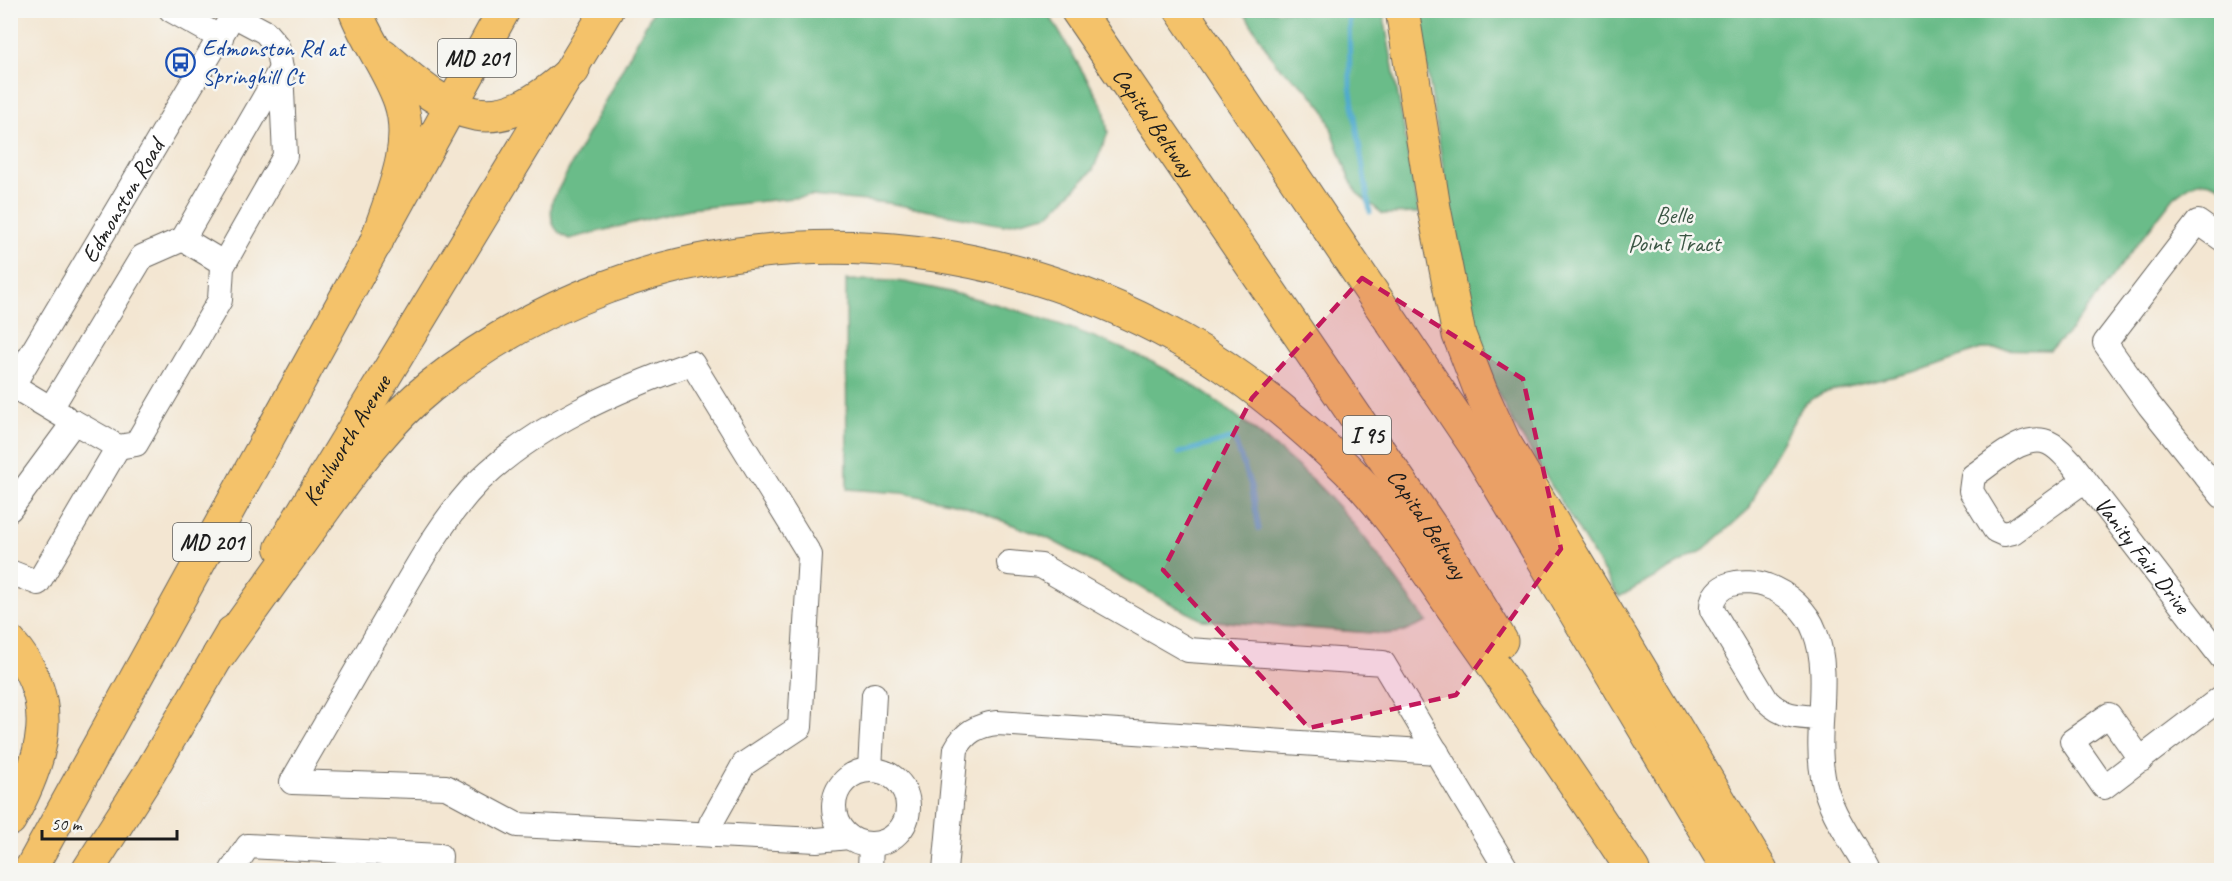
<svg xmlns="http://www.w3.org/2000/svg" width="2232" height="881" viewBox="0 0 2232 881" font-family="Caveat,sans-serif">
<rect width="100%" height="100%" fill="#f6f6f2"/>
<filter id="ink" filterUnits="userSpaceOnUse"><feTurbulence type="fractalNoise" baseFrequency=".0167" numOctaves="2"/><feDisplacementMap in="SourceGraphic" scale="12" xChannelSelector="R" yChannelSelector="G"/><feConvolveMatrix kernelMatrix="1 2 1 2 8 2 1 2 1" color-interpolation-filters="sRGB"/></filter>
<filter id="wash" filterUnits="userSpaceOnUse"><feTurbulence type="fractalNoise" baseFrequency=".008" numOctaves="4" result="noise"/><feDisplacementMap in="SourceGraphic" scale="24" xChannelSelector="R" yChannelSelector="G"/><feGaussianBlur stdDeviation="1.35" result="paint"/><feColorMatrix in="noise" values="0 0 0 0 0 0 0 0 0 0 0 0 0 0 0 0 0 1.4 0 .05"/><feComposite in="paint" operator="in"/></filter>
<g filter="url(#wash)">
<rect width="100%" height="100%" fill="#f3e6d2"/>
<!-- forest -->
<g fill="#6abc89" stroke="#436c52" stroke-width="1.5">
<path d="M653 11H1047L1104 108 1108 133 1093 170 1050 214 1003 225 888 203 811 196 689 209 569 239C551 230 550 220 552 201Z"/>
<polygon points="1243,11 1383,11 1419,213 1383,214 1357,193 1349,178 1325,111 1309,91 1276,64"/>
<path d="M1418 11H2221V187C2202 174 2190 185 2174 197L2071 330 2050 350 1981 349 1922 370 1822 393 1803 405 1770 462 1749 509 1704 550 1619 597 1509 416 1493 383 1474 330 1460 273Z"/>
<path d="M846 280C866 281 889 279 909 283 988 299 1079 327 1152 362 1205 388 1259 432 1303 471 1351 514 1389 570 1427 622L1404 632 1384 634 1202 620 1047 538 959 504 902 493 847 489Z"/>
</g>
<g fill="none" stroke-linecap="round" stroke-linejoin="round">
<!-- stream -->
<g stroke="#50aace" stroke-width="5">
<polyline points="1349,10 1350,86 1370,212"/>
<polyline points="1179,453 1234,438 1251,486 1259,529"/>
</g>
</g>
</g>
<g filter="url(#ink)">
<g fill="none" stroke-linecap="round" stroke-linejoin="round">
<defs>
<g id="minor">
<polyline points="171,10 221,38"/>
<polyline points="183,239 223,263"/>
<polyline points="2222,239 2198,222 2105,343 2149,405 2222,496"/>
<polyline points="10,384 65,417"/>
<path id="s1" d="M10 390 236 10"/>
<polyline points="51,408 142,257 183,239 281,69"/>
<polyline points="118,447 136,444 220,300 222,267 285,156 281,69 277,46 265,32 233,15"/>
<path id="s2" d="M2085 480 2013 532 2004 534 1995 530 1971 491 1973 476C1993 463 2025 431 2049 443 2058 447 2064 455 2071 462L2222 658"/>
<polyline points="10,509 74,422 118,447 38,583 10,572"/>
<polyline points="1009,563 1041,566 1188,650 1383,663 1507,870"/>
<path d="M1821 718C1799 717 1783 717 1767 701L1712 610C1710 581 1746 578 1767 586 1788 593 1808 612 1815 632 1832 677 1814 730 1823 777 1828 810 1852 841 1868 870"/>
<polyline points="2141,760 2109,715 2072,741 2104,787 2222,697"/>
<polyline points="870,769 874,695"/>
<circle cx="871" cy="807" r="37"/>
<path d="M711 835V823L744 764 800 727 810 555 692 363C619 389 536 425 479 481 441 520 415 570 388 616 356 672 324 727 292 782L446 787 517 825 817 840 849 837"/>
<polyline points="232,870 248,846 440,856 439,870"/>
<polyline points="870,870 871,844"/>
<path d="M945 870 956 749C965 732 978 725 997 723L1437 752"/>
</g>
<g id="major">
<path id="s3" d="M281 548 607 10"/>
<path d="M10 642C62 700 44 759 10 820"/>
<polyline points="30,870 504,10"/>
<polyline points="88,870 149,774 232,632"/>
</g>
<g id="highway">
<path d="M355 10C367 42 389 69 400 101 416 147 390 199 376 243"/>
<path id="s4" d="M1077 10 1429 524 1501 641"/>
<polyline points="1181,10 1477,448 1729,870"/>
<polyline points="1402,10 1434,208 1459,335 1481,392 1504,442 1761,870"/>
<path d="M383 55C455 119 494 143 573 70"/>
<path d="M219 655C251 610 284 565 317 519 351 472 385 423 431 386 647 214 942 206 1181 340 1242 374 1298 421 1348 470 1390 511 1421 563 1455 611 1516 696 1575 783 1633 870"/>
</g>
</defs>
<!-- minor casing -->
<use href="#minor" stroke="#67635c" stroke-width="26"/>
<!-- major casing -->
<use href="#major" stroke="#67635c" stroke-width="34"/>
<!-- highway casing -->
<use href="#highway" stroke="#67635c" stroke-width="35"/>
<!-- minor -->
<use href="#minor" stroke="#fff" stroke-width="24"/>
<!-- major -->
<use href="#major" stroke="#f4c26a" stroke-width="32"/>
<!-- highway -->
<use href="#highway" stroke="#f4c26a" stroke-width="33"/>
</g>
</g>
<!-- marked area -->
<path fill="#c2185b" fill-opacity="0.2" stroke="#c2185b" stroke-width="4.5" stroke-dasharray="12 8" stroke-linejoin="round" d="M1362 278 1523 379 1561 549 1456 695 1309 728 1163 570 1252 398Z"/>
<!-- icons -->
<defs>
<symbol id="bus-ring" viewBox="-11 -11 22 22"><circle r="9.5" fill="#f6f6f2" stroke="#1a4fb4" stroke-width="1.5"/><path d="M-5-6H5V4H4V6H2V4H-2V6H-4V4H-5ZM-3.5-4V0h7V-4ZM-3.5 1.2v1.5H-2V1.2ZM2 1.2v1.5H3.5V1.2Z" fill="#1a4fb4"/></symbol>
</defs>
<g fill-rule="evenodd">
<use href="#bus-ring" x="164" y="46" width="33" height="33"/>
</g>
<g text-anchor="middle" stroke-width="5" stroke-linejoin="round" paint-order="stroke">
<!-- shield labels -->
<g fill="#f6f6f2" stroke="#5d5d5c" stroke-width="1.5">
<rect x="438" y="39" width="78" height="38" rx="4.5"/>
<rect x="1343" y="416" width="48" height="38" rx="4.5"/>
<rect x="173" y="523" width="78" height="38" rx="4.5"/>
</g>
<g font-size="22" font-weight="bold" fill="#1c1c1c">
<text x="477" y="66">MD 201</text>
<text x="1367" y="443">I 95</text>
<text x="212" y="550">MD 201</text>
</g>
<!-- transit labels -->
<g font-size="24" fill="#164399" stroke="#f6f6f2" text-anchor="start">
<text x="202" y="56">Edmonston Rd at<tspan x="202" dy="28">Springhill Ct</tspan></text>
</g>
<!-- street labels -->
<g font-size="24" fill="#1c1c1c" stroke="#f6f6f2">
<text dy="8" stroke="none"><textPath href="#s4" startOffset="136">Capital Beltway</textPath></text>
<text dy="8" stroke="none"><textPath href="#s1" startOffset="220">Edmonston Road</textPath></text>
<text dy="8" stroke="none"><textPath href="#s3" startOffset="126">Kenilworth Avenue</textPath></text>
<text dy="8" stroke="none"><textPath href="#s4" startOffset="622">Capital Beltway</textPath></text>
<text dy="8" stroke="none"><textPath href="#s2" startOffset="402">Vanity Fair Drive</textPath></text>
</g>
<!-- park labels -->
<g font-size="24" fill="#3b5644" stroke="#f6f6f2">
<text x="1674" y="223">Belle<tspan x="1674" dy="28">Point Tract</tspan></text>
</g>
</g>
<!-- margin -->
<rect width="2232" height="881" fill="none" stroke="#f6f6f2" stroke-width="36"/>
<!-- scale -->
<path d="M42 830v9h135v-9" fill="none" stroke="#1c1c1c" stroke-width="3"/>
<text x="51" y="830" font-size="18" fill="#1c1c1c" stroke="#f6f6f2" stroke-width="4.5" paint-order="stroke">50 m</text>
</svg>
